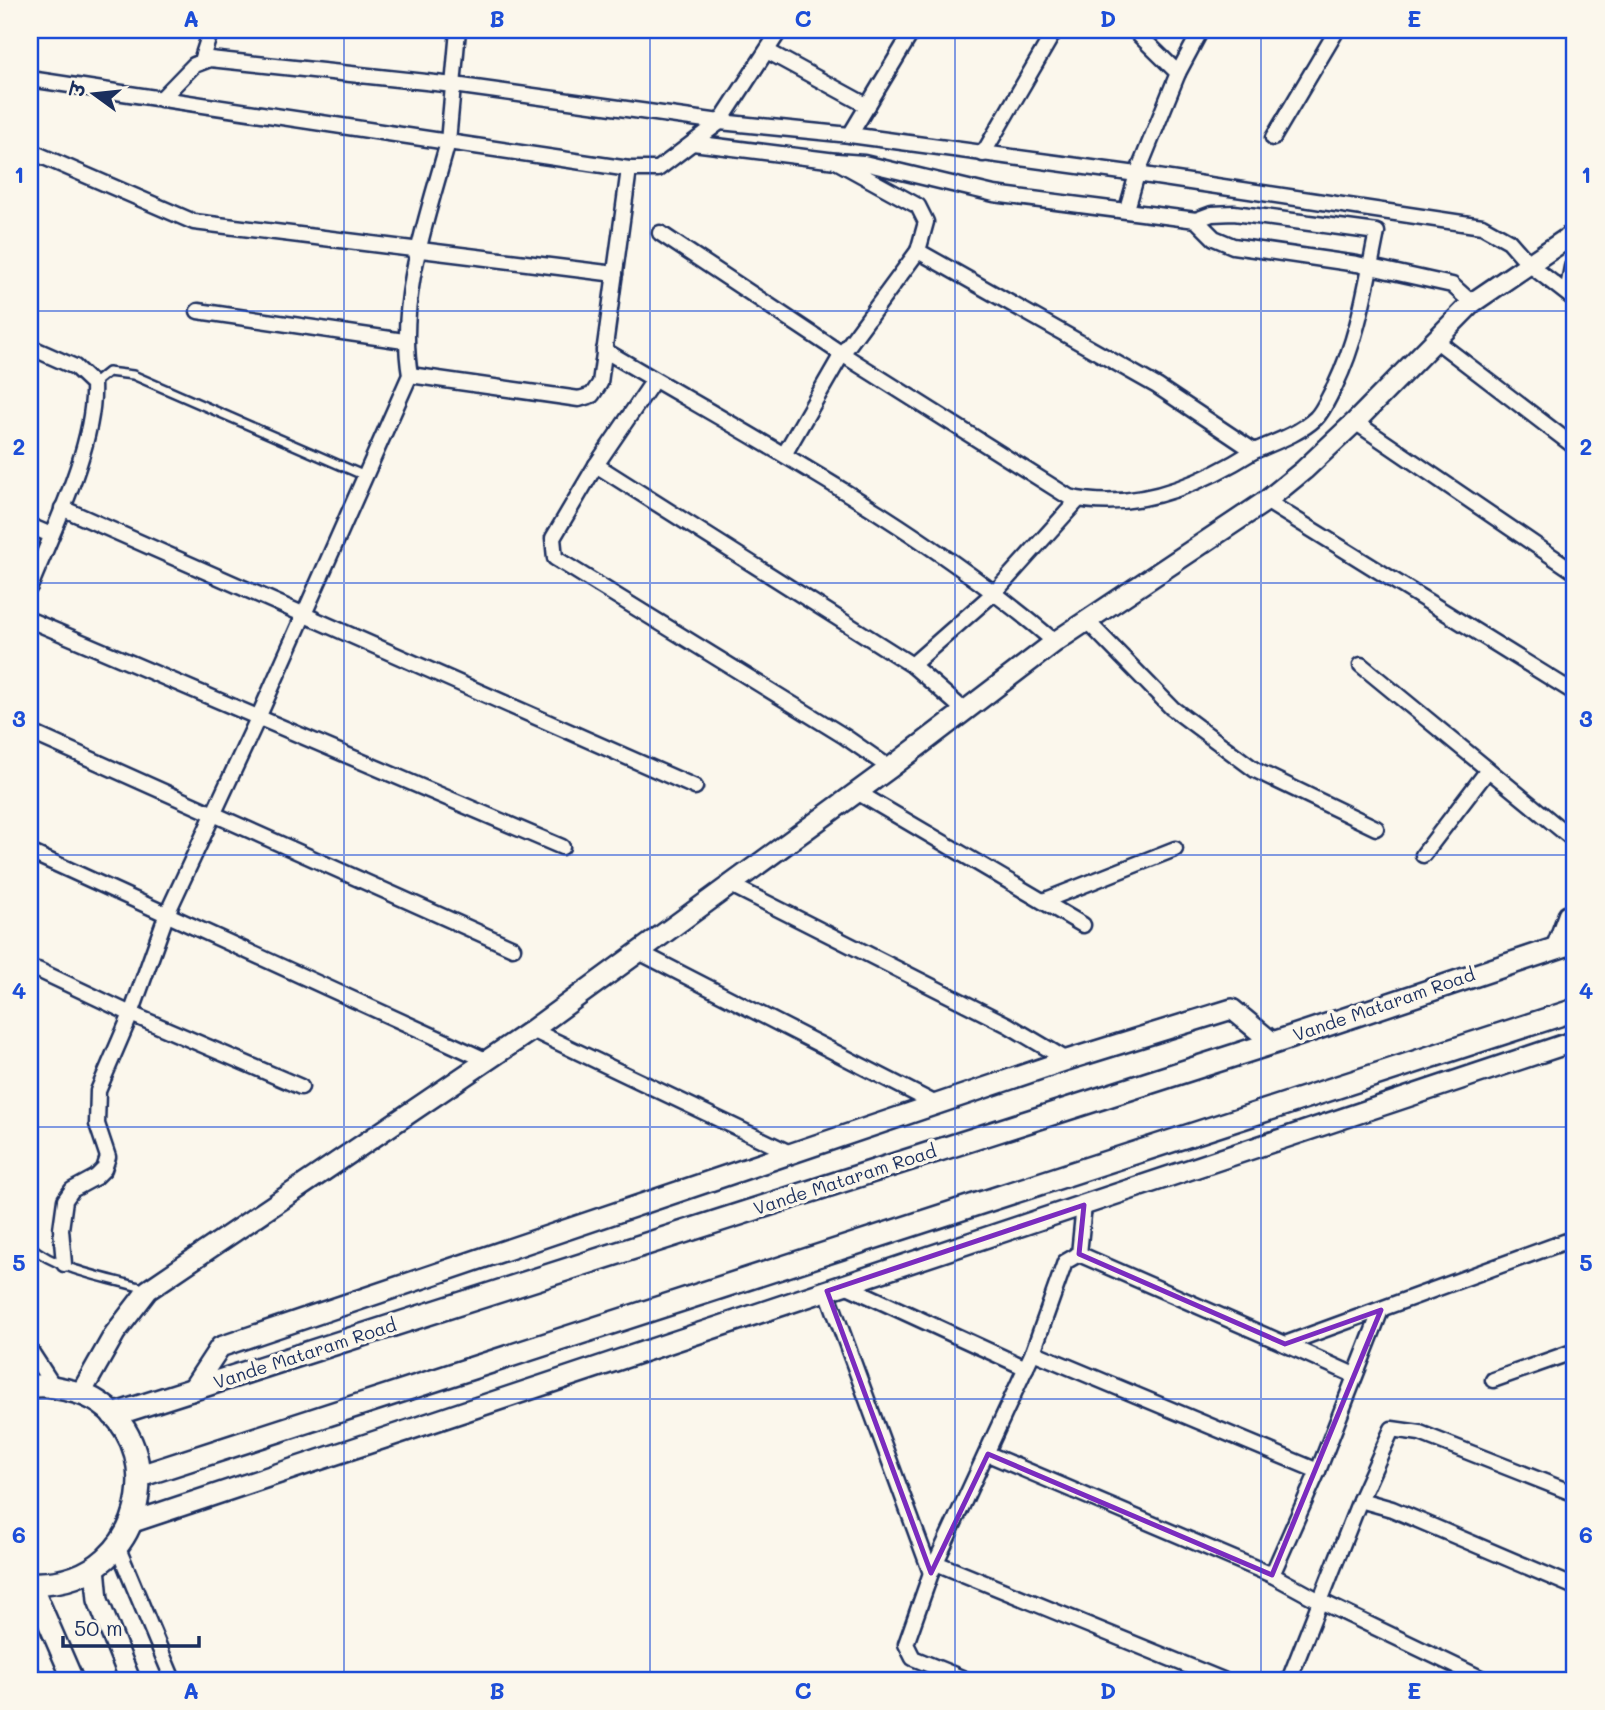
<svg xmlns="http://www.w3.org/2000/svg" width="1605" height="1710" viewBox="0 0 1605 1710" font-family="Mali,'Playpen Sans Deva',sans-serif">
<rect width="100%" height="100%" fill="#fbf7ec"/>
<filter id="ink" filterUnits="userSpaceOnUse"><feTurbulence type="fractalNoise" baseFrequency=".0143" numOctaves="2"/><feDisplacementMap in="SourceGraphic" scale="14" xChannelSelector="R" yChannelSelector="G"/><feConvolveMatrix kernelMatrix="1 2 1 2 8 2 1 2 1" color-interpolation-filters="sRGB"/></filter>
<g filter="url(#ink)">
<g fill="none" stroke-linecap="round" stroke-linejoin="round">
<defs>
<g id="service">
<polyline points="93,384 108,372 133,375 365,476"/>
<path d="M30 1246C59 1271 110 1278 146 1289"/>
</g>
<g id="minor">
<polyline points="458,30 448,142 629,169 658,169 720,122 780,30"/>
<polyline points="1134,30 1178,73 1201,30"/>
<polyline points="767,51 868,106"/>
<polyline points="201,61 211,30"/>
<path d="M30 79 448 142C428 216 397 298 410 375L258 718 166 916 131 1014 98 1091 97 1124 108 1157 104 1169 96 1177 72 1190 65 1200 61 1229 64 1264"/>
<polyline points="161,99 194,65 210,59 454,85 720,122 850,135 1137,174 1482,226 1509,241 1530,265 1575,300"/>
<polyline points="850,135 913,30"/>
<polyline points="1273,138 1337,30"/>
<polyline points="693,143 836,161 918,206 926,222 918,251 842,354 785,453"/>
<polyline points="30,151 194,222 615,274"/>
<polyline points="983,154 1055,30"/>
<polyline points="836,161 864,163 994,194 1196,220 1214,238 1233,246 1357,264 1452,285 1472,303"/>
<polyline points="1127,209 1137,174 1178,73"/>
<path d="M660 233 842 354 1069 497C1134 513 1200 485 1254 451"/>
<path d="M918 251 1157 386 1254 451C1275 442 1299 434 1316 418 1324 410 1329 396 1335 386 1359 336 1366 285 1377 232L1234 213 1212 214 1196 220"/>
<polyline points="1567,293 1572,267 1575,265"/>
<polyline points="198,311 404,341"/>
<polyline points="1434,339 1575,447"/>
<path d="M30 347 75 367 93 384C96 444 53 530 30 587"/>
<path d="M604 350C758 441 919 525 1055 642"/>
<polyline points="410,375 579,399 592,395 600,383 629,169"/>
<polyline points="654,380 596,465 553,538 555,558 844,736 890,768"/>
<polyline points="1355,422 1575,572"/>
<polyline points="596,465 912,665 966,712"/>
<polyline points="1266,501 1575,693"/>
<polyline points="62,508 695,787"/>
<polyline points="30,526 51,535"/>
<polyline points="30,620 562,847"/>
<polyline points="1087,621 1172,708 1255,770 1376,828"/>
<polyline points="912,665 996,591 1078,500"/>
<polyline points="1361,665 1575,841"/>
<polyline points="30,732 513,948"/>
<polyline points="857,792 1083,925"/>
<polyline points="30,852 488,1061"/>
<polyline points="1423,855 1488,770"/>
<polyline points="731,885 1008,1025 1067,1060"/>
<polyline points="1043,901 1175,849"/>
<polyline points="1553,949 1566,914 1575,910"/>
<polyline points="639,952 938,1105"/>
<polyline points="38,970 131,1014 301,1087"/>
<polyline points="532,1030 792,1154"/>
<polyline points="1079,1254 1084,1205"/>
<polyline points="845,1285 1026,1368"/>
<polyline points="827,1291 931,1573"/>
<polyline points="1381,1310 1318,1471 1272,1575 1318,1600 1485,1680"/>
<polyline points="1285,1344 1354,1375"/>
<polyline points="30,1350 54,1387"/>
<polyline points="1033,1352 1318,1471"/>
<polyline points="1493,1380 1575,1351"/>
<polyline points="988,1454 1272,1575"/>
<polyline points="1360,1500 1392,1429 1420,1433 1575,1494"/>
<polyline points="117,1546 173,1680"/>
<polyline points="936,1563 1223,1680"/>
<polyline points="30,1670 34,1680"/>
<polyline points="967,1680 913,1658 906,1644 931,1573 1033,1352 1065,1262 1079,1254 1285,1344 1575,1238"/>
<polyline points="1289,1680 1360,1500 1392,1509 1575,1587"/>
</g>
<g id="tertiary">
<polyline points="191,1391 220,1347 1067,1060 1232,1009 1273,1043"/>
<polyline points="81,1393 115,1333 148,1290 532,1030 890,768 1055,642 1266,501 1304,470 1355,422 1472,303 1575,233"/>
<polyline points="133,1522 1575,1041"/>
<polyline points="95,1567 98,1600 130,1680"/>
<polyline points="31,1583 73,1680"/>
</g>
<g id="secondary">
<path d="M30 1387C43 1384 54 1387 67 1390 175 1411 160 1589 30 1583"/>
<polyline points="113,1415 1273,1043 1575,942"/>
<polyline points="140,1476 1575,1010"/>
</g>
</defs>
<!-- service casing -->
<use href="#service" stroke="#1b2f5e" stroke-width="12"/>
<!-- minor casing -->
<use href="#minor" stroke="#1b2f5e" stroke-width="19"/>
<!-- tertiary casing -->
<use href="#tertiary" stroke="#1b2f5e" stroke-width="24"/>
<!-- secondary casing -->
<use href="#secondary" stroke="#1b2f5e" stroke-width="26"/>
<!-- service -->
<use href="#service" stroke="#fbf7ec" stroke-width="7"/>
<!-- minor -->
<use href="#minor" stroke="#fbf7ec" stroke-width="14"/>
<!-- tertiary -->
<use href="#tertiary" stroke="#fbf7ec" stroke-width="19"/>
<!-- secondary -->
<use href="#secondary" stroke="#fbf7ec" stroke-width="21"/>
</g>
</g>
<!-- marked area -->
<path fill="none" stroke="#7b2cbf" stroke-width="5" stroke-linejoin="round" d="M1084 1205 1079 1254 1285 1344 1381 1310 1272 1575 988 1454 931 1573 827 1291Z"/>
<!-- grid -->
<path fill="none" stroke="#1d4ed8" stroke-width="2" stroke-opacity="0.55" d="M344 30V1680M650 30V1680M955 30V1680M1261 30V1680M30 311H1575M30 583H1575M30 855H1575M30 1127H1575M30 1399H1575"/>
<g text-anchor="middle" stroke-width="7" stroke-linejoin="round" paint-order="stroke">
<!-- street labels -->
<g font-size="18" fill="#1b2f5e" stroke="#fbf7ec">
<text transform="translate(1384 1005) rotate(-19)" y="6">Vande Mataram Road</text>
<text transform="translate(845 1180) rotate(-18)" y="6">Vande Mataram Road</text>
<text transform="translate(305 1354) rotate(-18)" y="6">Vande Mataram Road</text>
</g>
</g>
<!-- margin -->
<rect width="1605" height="1710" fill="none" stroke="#fbf7ec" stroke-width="77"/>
<!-- north arrow -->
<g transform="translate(94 94) rotate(285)" stroke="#fbf7ec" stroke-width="5" paint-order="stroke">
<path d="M0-5L12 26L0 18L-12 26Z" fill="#1b2f5e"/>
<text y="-10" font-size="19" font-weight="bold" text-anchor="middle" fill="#1b2f5e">उ</text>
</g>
<!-- scale -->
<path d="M63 1636v10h136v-10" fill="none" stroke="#1b2f5e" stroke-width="3.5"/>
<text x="74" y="1636" font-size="21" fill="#1b2f5e" stroke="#fbf7ec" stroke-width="5" paint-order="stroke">50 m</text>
<rect x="38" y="38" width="1528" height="1634" fill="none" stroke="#1d4ed8" stroke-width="2.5"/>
<g font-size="23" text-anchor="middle" font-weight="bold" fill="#1d4ed8">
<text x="191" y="27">A</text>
<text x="497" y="27">B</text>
<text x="803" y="27">C</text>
<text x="1108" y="27">D</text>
<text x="1414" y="27">E</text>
<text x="19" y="183">1</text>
<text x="1586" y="183">1</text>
<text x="19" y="455">2</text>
<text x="1586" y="455">2</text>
<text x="19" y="727">3</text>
<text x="1586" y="727">3</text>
<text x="19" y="999">4</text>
<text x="1586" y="999">4</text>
<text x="19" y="1271">5</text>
<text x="1586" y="1271">5</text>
<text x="19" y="1543">6</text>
<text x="1586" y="1543">6</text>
<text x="191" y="1699">A</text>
<text x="497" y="1699">B</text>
<text x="803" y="1699">C</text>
<text x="1108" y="1699">D</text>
<text x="1414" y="1699">E</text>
</g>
</svg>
